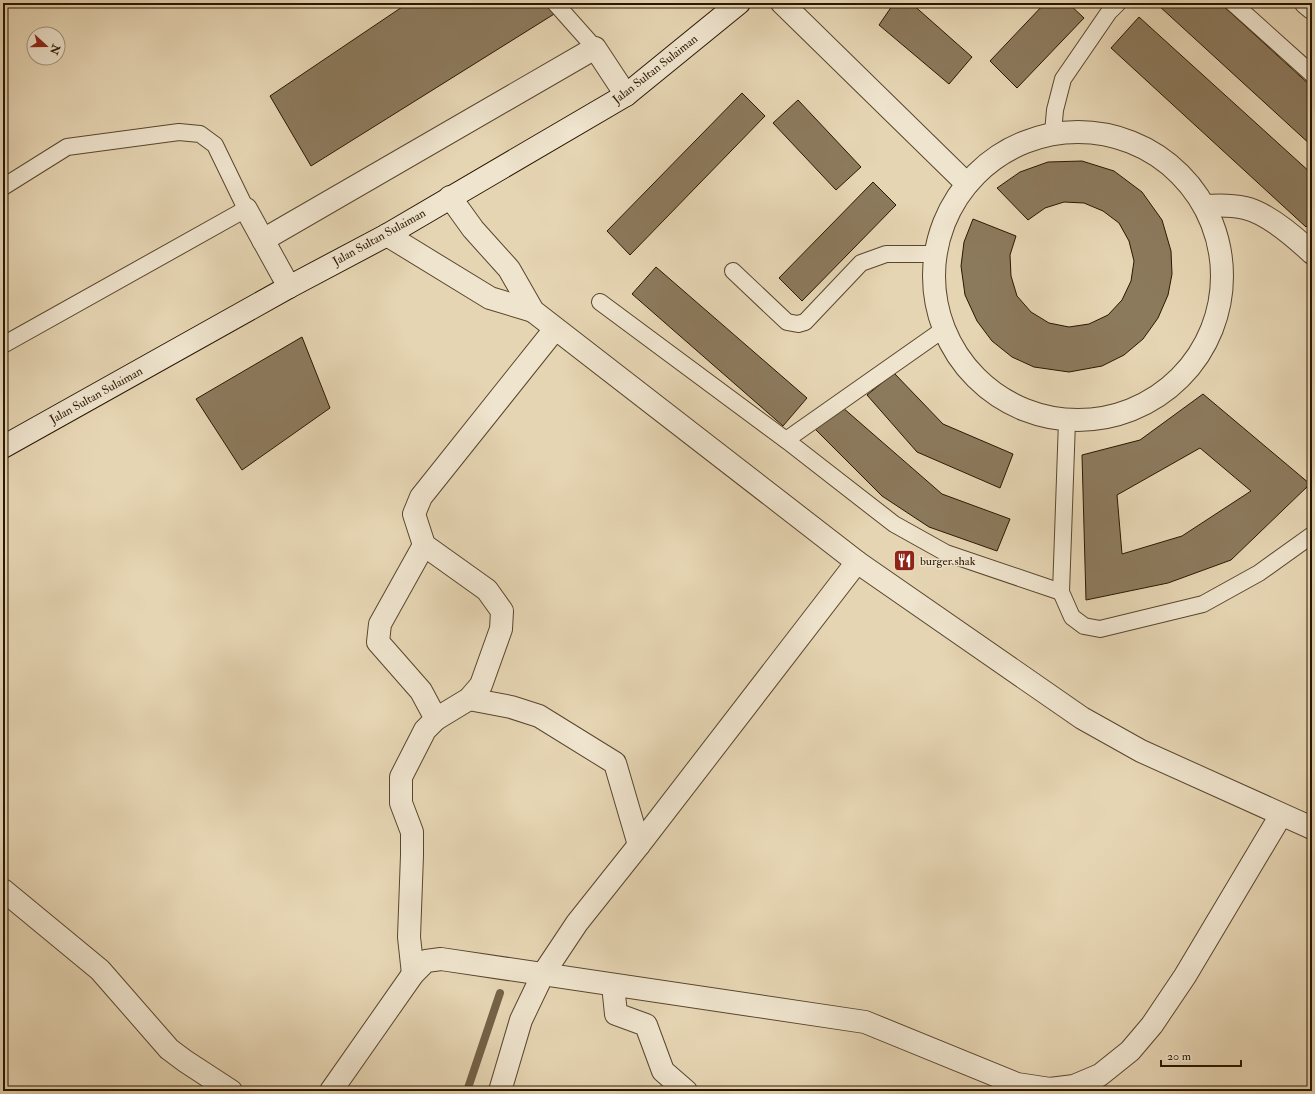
<svg xmlns="http://www.w3.org/2000/svg" width="1315" height="1094" viewBox="0 0 1315 1094" font-family="'IM FELL Double Pica',serif">
<rect width="100%" height="100%" fill="#e6d5b3"/>
<filter id="stains"><feTurbulence type="fractalNoise" baseFrequency=".005" numOctaves="4"/><feColorMatrix values="0 0 0 0 .2 0 0 0 0 .09 0 0 0 0 .02 0 0 0 .5 -.17"/></filter>
<radialGradient id="worn" r=".72"><stop offset=".6" stop-color="#630" stop-opacity="0"/><stop offset="1" stop-color="#630" stop-opacity=".3"/></radialGradient>
<g fill="none" stroke-linecap="round" stroke-linejoin="round">
<!-- stream -->
<polyline stroke="#746247" stroke-width="8" points="467,1091 500,993"/>
</g>
<!-- building -->
<g fill="#8c7a5d" stroke="#2a1700" fill-rule="evenodd">
<polygon points="408,3 549,3 559,11 311,166 270,96"/>
<polygon points="894,3 911,3 972,57 949,84 879,25"/>
<polygon points="1045,3 1068,3 1084,18 1017,88 990,61"/>
<polygon points="1161,3 1220,3 1312,87 1312,146 1158,5"/>
<polygon points="1139,17 1312,174 1312,220 1306,227 1111,48"/>
<polygon points="742,93 765,116 630,255 607,231"/>
<polygon points="798,100 861,167 836,190 773,123"/>
<polygon points="1082,161 1114,171 1142,192 1162,220 1171,251 1172,274 1168,295 1158,318 1143,339 1124,355 1102,366 1069,372 1034,367 1012,357 992,341 977,321 965,295 961,266 964,242 973,219 1016,236 1010,255 1011,276 1017,296 1031,312 1049,323 1069,327 1089,324 1108,315 1122,300 1131,281 1134,261 1129,241 1119,223 1103,211 1084,203 1064,202 1045,208 1028,220 997,188 1020,172 1048,162"/>
<polygon points="873,182 896,205 802,301 779,278"/>
<polygon points="656,267 807,398 783,426 632,294"/>
<polygon points="302,337 330,408 242,470 196,399"/>
<polygon points="894,373 943,424 1013,454 1000,488 917,452 867,395"/>
<path d="M1203 394 1310 484 1231 560 1168 583 1086 600 1082 455 1140 440ZM1200 448 1251 491 1182 536 1122 554 1117 495Z"/>
<polygon points="842,407 942,494 1010,519 997,551 929,527 882,496 814,428"/>
</g>
<g fill="none" stroke-linecap="round" stroke-linejoin="round">
<defs>
<g id="lane">
<polyline points="555,3 595,48"/>
<polyline points="1233,3 1312,74"/>
<polyline points="1053,133 1055,110 1063,79 1109,12 1118,3"/>
<polyline points="3,187 67,147 179,132 200,134 215,145 246,209 3,345"/>
<polyline points="733,271 787,322 798,324 805,322 861,263 886,254 936,254"/>
<polyline points="600,302 786,440 894,524 946,553 1061,592"/>
<polyline points="1067,421 1061,592 1072,617 1084,626 1100,629 1203,604 1259,573 1312,535"/>
<polyline points="786,440 944,329"/>
</g>
<g id="street">
<polyline points="782,3 967,184"/>
<polyline points="1306,3 1312,8"/>
<circle cx="1078" cy="276" r="144"/>
<polyline points="450,197 473,229 509,269 533,311 857,562 1082,718 1141,751 1312,828"/>
<path d="M1205 206C1218 205 1232 205 1245 208 1267 213 1296 238 1312 253"/>
<polyline points="246,209 289,287"/>
<polyline points="387,235 490,298 533,311"/>
<polyline points="263,240 595,48 626,95"/>
<polyline points="424,545 380,624 378,642 421,691 436,719"/>
<polyline points="469,699 511,707 539,716 615,763 639,845"/>
<polyline points="3,890 100,970 169,1049 185,1061 231,1091"/>
<polyline points="413,974 409,937 412,855 412,832 401,803 401,777 425,730 436,719 469,699 481,685 501,629 502,611 487,590 424,545 414,514 421,497 555,329"/>
<polyline points="613,985 616,1014 646,1025 663,1071 686,1091"/>
<polyline points="331,1091 413,974 426,961 441,959 865,1022 1017,1084 1050,1089 1074,1086 1100,1075 1130,1051 1152,1025 1185,976 1281,815"/>
<polyline points="500,1091 521,1020 543,974 577,923 639,845 857,562"/>
</g>
<polyline id="secondary" points="3,447 289,287 387,235 626,95 739,3"/>
</defs>
<!-- lane casing -->
<use href="#lane" stroke="#59462d" stroke-width="18"/>
<!-- street casing -->
<use href="#street" stroke="#59462d" stroke-width="24"/>
<!-- secondary casing -->
<use href="#secondary" stroke="#2a1700" stroke-width="24"/>
<!-- lane -->
<use href="#lane" stroke="#efe4ce" stroke-width="16"/>
<!-- street -->
<use href="#street" stroke="#efe4ce" stroke-width="22"/>
<!-- secondary -->
<use href="#secondary" stroke="#efe4ce" stroke-width="22"/>
</g>
<!-- icons -->
<defs>
<symbol id="restaurant-square" viewBox="-11 -11 22 22"><rect x="-9" y="-9" width="18" height="18" rx="4" fill="#8f2418" stroke="#efe4ce"/><path d="M-5-6h1v4h1v-4h1v4h1v-4h1v5L-1.5 .5V6h-2V.5L-5-1ZM5-6V6H3V1.5H1.5Q1.5-4 5-6Z" fill="#fff"/></symbol>
</defs>
<g fill-rule="evenodd">
<use href="#restaurant-square" x="892" y="548" width="25" height="25"/>
</g>
<g text-anchor="middle" stroke-width="3" stroke-linejoin="round" paint-order="stroke">
<!-- street labels -->
<g font-size="12" fill="#2a1700" stroke="#efe4ce">
<text transform="translate(655 69) rotate(-38)" y="4">Jalan Sultan Sulaiman</text>
<text transform="translate(379 237) rotate(-29)" y="4">Jalan Sultan Sulaiman</text>
<text transform="translate(96 395) rotate(-29)" y="4">Jalan Sultan Sulaiman</text>
</g>
<!-- poi labels -->
<g font-size="12" fill="#2a1700" stroke="#efe4ce" text-anchor="start">
<text x="920" y="565">burger shak</text>
</g>
</g>
<!-- margin -->
<rect width="1315" height="1094" fill="none" stroke="#e6d5b3" stroke-width="16"/>
<rect x="4" y="4" width="1307" height="1086" fill="none" stroke="#2a1700" stroke-width="2"/>
<rect x="8" y="8" width="1299" height="1078" fill="none" stroke="#2a1700"/>
<!-- north arrow -->
<g transform="translate(46 46) rotate(111)"><circle r="19" fill="#efe4ce" stroke="#a0927c"/>
<path d="M0-3L7 15L0 10L-7 15Z" fill="#8f2418"/>
<text y="-6" font-size="11" font-weight="bold" text-anchor="middle" fill="#2a1700">N</text>
</g>
<!-- scale -->
<path d="M1161 1060v6h80v-6" fill="none" stroke="#2a1700" stroke-width="2"/>
<text x="1167" y="1060" font-size="12" fill="#2a1700" stroke="#efe4ce" stroke-width="3" paint-order="stroke">20 m</text>
<rect width="100%" height="100%" filter="url(#stains)"/>
<rect width="100%" height="100%" fill="url(#worn)"/>
</svg>
